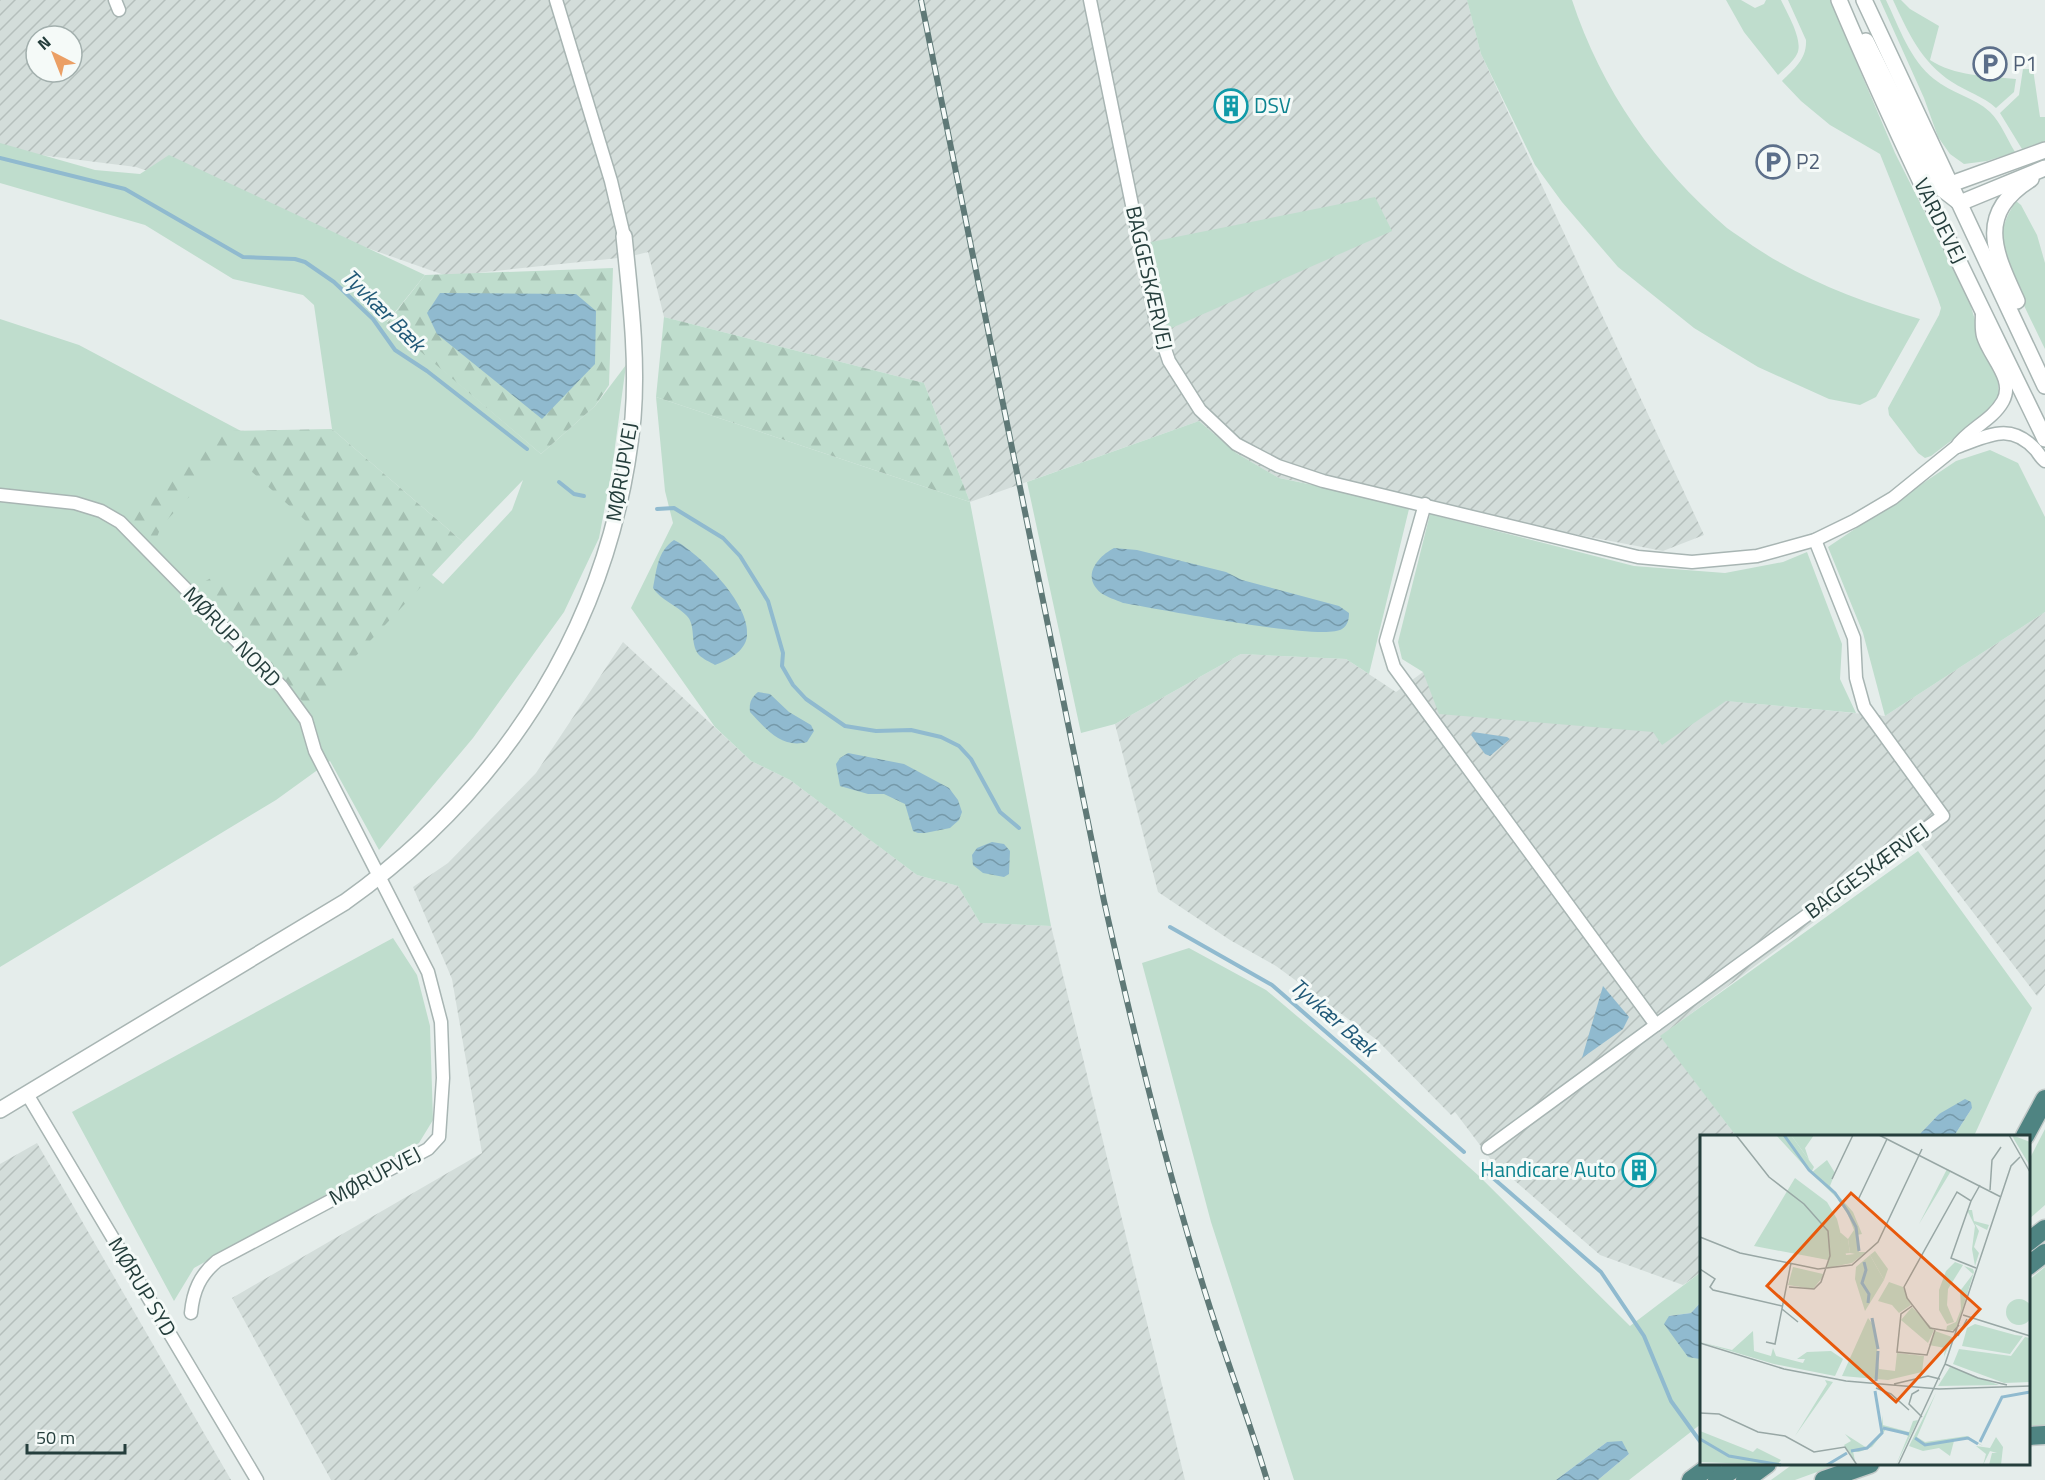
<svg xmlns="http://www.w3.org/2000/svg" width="2045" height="1480" viewBox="0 0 2045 1480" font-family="'Titillium Web',sans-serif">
<defs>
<pattern id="industrial-furrows" width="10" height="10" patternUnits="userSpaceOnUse" patternTransform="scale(1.5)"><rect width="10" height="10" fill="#d3ddda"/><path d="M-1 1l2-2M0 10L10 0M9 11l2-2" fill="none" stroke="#b5bfbc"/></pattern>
<pattern id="forest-firs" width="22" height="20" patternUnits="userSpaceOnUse" patternTransform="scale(1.5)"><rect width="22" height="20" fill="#bfddcd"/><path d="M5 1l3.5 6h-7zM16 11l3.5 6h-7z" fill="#a4bfb1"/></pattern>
<pattern id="water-waves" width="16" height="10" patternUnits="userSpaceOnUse" patternTransform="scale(1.5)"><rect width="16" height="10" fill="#90bacf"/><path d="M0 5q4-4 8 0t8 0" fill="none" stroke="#7599a9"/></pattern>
</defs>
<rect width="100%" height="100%" fill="#e5edeb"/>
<!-- industrial -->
<g fill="url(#industrial-furrows)" fill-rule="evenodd">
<path d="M0 0H1467L1481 54 1704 535 1663 551 1279 478 1236 453 1199 421 970 502 924 383 664 317 648 252 628 257 447 276 136 167 0 150ZM36 36H72V72H36Z"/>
<polygon points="2045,612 2045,985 2037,996 1920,843 1661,1036 1736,1136 1702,1136 1701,1272 1683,1285 1600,1255 1492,1161 1455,1112 1451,1115 1377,1040 1276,966 1230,940 1158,892 1115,724 1241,654 1346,659 1396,692 1423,672 1885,716"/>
<polygon points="623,642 751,761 790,780 917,875 958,886 980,923 1051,926 1185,1480 331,1480 232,1298 482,1153 452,979 413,887 448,863 536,773"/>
<polygon points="37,1143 231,1480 0,1480 0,1164"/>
</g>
<!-- green -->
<g fill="#bfddcd">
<path d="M1467 0H1572C1601 89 1656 167 1727 228 1735 234 1745 240 1753 246 1804 280 1861 302 1920 319L1876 397 1860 405 1829 399 1758 367 1694 328 1618 267 1562 202 1535 165 1481 54Z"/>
<path d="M1726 0H1741L1755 8 1764 4 1766 0H1781C1787 13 1804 41 1797 54 1793 62 1784 69 1778 75L1744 32Z"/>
<path d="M1788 0H1830L1895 153 1969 300 1978 330 1997 374 1999 394 1996 402 1989 412 1931 456 1925 458 1918 453 1889 415 1888 408 1939 315 1941 308 1938 299 1880 154 1830 125 1801 101 1782 81C1794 69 1807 59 1806 40Z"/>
<path d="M1880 0H1886C1899 27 1910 60 1934 79 1951 93 1974 97 1990 112 2001 123 2007 139 2015 152L1987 161 1964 164 1950 154 1938 137 1924 98Z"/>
<path d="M1893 0H1901L1910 9 1939 26 1930 60C1954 76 1987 76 2016 79L2014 92 1996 108C1983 96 1967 92 1952 82 1921 62 1908 32 1893 0Z"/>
<polygon points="2023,69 2033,69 2040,117 2045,117 2045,141 2022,149 2000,113 2019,95"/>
<polygon points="0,143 95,170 140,174 169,155 425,275 387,322 541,454 595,406 626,365 612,469 599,538 564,612 473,738 379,850 330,761 276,800 0,967 0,319 79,345 290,457 443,584 512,510 523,480 463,542 332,429 314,305 303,295 233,279 145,225 0,183"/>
<polygon points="1375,197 1392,231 1167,330 1151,242"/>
<path d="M2016 201 2021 205 2037 235 2045 263V349C2033 323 2002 266 2002 240 2002 225 2008 214 2016 201Z"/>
<polygon points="656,397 970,502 1051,926 980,923 958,886 917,875 790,780 751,761 715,727 631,608 673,523 665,491"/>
<polygon points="1199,421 1236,453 1279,478 1318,486 1409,509 1369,674 1346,659 1241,654 1115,724 1081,733 1027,482"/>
<polygon points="1990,450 2018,463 2045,517 2045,612 1885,716 1863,633 1828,547 1956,461"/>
<polygon points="1430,514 1634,566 1725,573 1783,562 1807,552 1842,644 1840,679 1856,713 1726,701 1662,745 1653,732 1439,714 1423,672 1402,659 1398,642"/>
<polygon points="1918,851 2032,1008 1974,1136 1954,1136 1972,1108 1939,1114 1918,1136 1736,1136 1660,1036"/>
<polygon points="393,938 417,975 430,1026 433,1120 419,1143 194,1268 174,1301 72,1112"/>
<polygon points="1189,948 1266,990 1355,1065 1479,1176 1630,1326 1701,1272 1701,1302 1691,1313 1669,1316 1700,1359 1701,1358 1701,1424 1629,1480 1598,1480 1629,1454 1607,1442 1556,1480 1294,1480 1211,1222 1142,963"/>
<polygon points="2045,1129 2045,1205 2029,1219 2029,1160"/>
<polygon points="2045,1267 2045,1427 2029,1429 2029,1280"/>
<polygon points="1793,1464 1839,1464 1795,1480 1771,1480"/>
</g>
<!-- forest -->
<g fill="url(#forest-firs)">
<polygon points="613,268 609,385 595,406 541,454 387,323 425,275"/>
<polygon points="664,317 924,383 970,502 656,397"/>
<polygon points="332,429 463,542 308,707 193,588 218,574 249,588 307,522 240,461 225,460 161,526 154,546 127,520 225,431"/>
</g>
<!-- water -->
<g fill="url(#water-waves)">
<polygon points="440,293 576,294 596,311 595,364 542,419 437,334 427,313"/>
<path d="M674 540C699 553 751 604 747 636 745 652 728 660 715 665 710 662 703 659 699 655 689 643 697 625 686 615 676 605 661 600 653 588 657 569 657 552 674 540Z"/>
<path d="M1114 548 1137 550 1226 572 1242 580 1339 606 1349 613C1349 619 1348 625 1342 629 1323 642 1155 608 1123 603 1116 600 1107 597 1101 593 1081 577 1097 557 1114 548Z"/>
<path d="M758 692 770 694 789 712 811 725 814 731 807 742C782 749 766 729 750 712 749 703 751 698 758 692Z"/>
<polygon points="1473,732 1507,737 1510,739 1490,756 1485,754 1471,735"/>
<polygon points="848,753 904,764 949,788 958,800 962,812 959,820 950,828 925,833 918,833 913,831 905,804 884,794 868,794 840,786 836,764 840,758"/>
<polygon points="992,842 1004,844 1010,851 1009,874 1004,877 983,873 973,865 972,855 977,848"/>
<polygon points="1603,986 1629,1017 1623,1029 1582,1058"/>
<polygon points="1965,1099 1971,1102 1972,1108 1954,1136 1918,1136 1939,1114"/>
<polygon points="1701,1302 1702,1358 1700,1359 1688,1357 1664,1324 1669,1316 1691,1313"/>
<polygon points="1622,1441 1629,1454 1598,1480 1556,1480 1607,1442"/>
</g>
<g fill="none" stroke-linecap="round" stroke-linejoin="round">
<!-- stream -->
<g stroke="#90bacf" stroke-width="4">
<polyline points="0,158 125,189 243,257 295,259 305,262 334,282 373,319 395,350 427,371 527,449"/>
<polyline points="559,482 574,494 584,496"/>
<polyline points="657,509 674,508 723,538 740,556 768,601 783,653 782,666 793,685 806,699 845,726 876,731 911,730 941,737 959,746 971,759 1000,812 1019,828"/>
<polyline points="1170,927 1272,985 1464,1152"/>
<polyline points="1485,1171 1601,1272 1644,1336 1671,1401 1702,1444"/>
</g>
<defs>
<g id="minor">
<polyline points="115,0 119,10"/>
<polyline points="556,0 611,181 624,236"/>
<path d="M1090 0 1156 322 1169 361 1200 410 1236 444 1278 466 1323 481 1638 557 1692 562 1757 556 1815 540 1854 521 1893 498 1956 447C1968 429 1992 421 2003 401 2015 379 1989 357 1983 336 1981 329 1982 320 1982 313"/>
<path d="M1957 447C1988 436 2010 421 2036 450 2039 454 2041 458 2045 461"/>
<path d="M0 495 75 503 101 511 120 522 282 687 306 720 315 751 428 972 441 1022 443 1078 439 1137 428 1149 217 1261C200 1275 193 1291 191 1313"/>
<polyline points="1425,504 1386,641 1394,667 1656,1025 1943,816 1864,707 1856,678 1854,638 1815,540"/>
<polyline points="27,1094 257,1480"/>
<polyline points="1488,1148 1656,1025"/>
</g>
<g id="tertiary">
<path d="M1839 0C1902 149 1975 294 2045 439"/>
<polyline points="1864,0 2045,386"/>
<polyline points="1866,41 1938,186 1960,203 2045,168"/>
<polyline points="1947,191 1951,184 2045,150"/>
<path d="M2017 301C1995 253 1975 214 2031 179"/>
<path d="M0 1110 345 902C508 786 613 619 633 418 638 357 630 296 624 236"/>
</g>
<g id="trunk">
<polyline points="2025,1136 2045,1099"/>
<polyline points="2028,1242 2045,1229"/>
<polyline points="2028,1266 2045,1253"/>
<polyline points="2028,1436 2045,1435"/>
<polyline points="1691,1480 1713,1464"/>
<polyline points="1717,1480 1741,1464"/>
<polyline points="1745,1480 1767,1464"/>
<polyline points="1824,1480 1870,1464"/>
</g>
</defs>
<!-- minor casing -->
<use href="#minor" stroke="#a8b5b3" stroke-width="15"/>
<!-- tertiary casing -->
<use href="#tertiary" stroke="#a8b5b3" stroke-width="18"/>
<!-- trunk casing -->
<use href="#trunk" stroke="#c2c9c8" stroke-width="21"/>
<!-- minor -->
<use href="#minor" stroke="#fff" stroke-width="12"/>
<!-- tertiary -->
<use href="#tertiary" stroke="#fff" stroke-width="15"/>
<!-- trunk -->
<use href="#trunk" stroke="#4f8482" stroke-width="18"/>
<defs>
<path id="rail" d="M921 0 1104 901C1135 1039 1168 1176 1211 1311 1229 1367 1250 1423 1267 1480"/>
</defs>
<!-- rail casing -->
<use href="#rail" stroke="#5f7977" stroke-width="6"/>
<!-- rail -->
<use href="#rail" stroke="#f5faf8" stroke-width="4" stroke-dasharray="11" stroke-linecap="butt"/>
</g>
<!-- icons -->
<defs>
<symbol id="parking-ring" viewBox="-11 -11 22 22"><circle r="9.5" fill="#f5faf8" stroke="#5c6f8a" stroke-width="1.5"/><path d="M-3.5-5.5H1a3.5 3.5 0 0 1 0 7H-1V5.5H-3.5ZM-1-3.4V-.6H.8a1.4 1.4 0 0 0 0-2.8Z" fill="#5c6f8a"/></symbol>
<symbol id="building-ring" viewBox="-11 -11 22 22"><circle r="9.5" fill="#f5faf8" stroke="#0f9aa8" stroke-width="1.5"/><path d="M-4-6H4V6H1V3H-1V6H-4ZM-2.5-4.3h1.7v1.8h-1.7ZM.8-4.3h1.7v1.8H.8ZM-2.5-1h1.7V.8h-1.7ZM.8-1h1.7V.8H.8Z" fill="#0f9aa8"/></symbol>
</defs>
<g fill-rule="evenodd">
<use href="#parking-ring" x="1971" y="45" width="38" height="38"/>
<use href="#building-ring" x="1212" y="87" width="38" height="38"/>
<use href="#parking-ring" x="1754" y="143" width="38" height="38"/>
<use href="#building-ring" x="1620" y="1151" width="38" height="38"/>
</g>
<g text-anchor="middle" stroke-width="6" stroke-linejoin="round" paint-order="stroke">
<!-- service labels -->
<g font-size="21" fill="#4e5e75" stroke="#f5faf8" text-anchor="start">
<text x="2013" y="71">P1</text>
<text x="1796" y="169">P2</text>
</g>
<!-- culture labels -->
<g font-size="21" fill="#0d838f" stroke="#f5faf8" text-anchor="start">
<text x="1254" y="113">DSV</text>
<text x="1616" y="1177" text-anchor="end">Handicare Auto</text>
</g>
<!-- street labels -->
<g font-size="21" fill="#253e3c" stroke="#f5faf8">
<text transform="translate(1940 221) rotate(64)" y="7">VARDEVEJ</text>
<text transform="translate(1149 278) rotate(77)" y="7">BAGGESKÆRVEJ</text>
<text transform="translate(622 472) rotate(-80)" y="7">MØRUPVEJ</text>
<text transform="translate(232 637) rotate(46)" y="7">MØRUP NORD</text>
<text transform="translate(1867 871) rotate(-36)" y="7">BAGGESKÆRVEJ</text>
<text transform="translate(375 1176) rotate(-28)" y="7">MØRUPVEJ</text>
<text transform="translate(142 1287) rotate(59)" y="7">MØRUP SYD</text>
</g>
<!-- water labels -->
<g font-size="22" font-style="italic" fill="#215978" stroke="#f5faf8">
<text transform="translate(384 310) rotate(45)" y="8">Tyvkær Bæk</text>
<text transform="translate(1334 1017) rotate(41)" y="8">Tyvkær Bæk</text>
</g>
</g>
<!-- overview -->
<g transform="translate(1700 1135)">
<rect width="330" height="330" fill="#e5edeb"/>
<path d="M91 0H114L105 13 109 25ZM127 25 135 38 130 51 153 77 162 99 157 100 159 117H166L152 128 127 133 128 125 54 111 95 43 127 67 137 84 146 120 155 119 150 118 148 104 154 95 148 80 137 63 111 38ZM267 75H272L274 86 289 90 287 95 275 89 279 96 274 112 279 118 275 131 272 114 275 91ZM170 120 184 145 165 176 155 144 156 132ZM255 127 263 130 248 154 247 170 254 187 247 189 239 175V155L246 136ZM264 131 273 134 274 137 256 195 246 196 247 191 256 187 261 174 260 156 273 139ZM93 132 123 139 122 143 113 154 88 150ZM189 147 203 152 211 170 199 178 192 170 178 166ZM306 177a13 13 0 1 1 26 0a13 13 0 1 1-26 0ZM212 172 234 195 228 208 201 185ZM168 183 175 192 179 234 195 236 197 218 224 221 222 237 188 245 142 241ZM275 189 315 200 323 201 310 219 262 211 267 193ZM53 196 54 216 71 221 73 213 76 221 103 228 105 224H97L107 217 131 216 143 224 135 241 74 229 0 207 32 215ZM235 196 252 202 244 222 245 213 229 210ZM325 202 330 203V247L304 248 253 229 259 214 311 221ZM250 232 299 250 238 251ZM125 245 133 247 95 301 127 249ZM236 258 217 302 225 307 267 301 283 311 267 304 254 306 250 321 239 313 223 316 209 311ZM183 280V290L209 297 213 286 218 285 196 330 208 301 187 293 172 312 159 317H153L167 313 181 297ZM0 296 53 317 57 313 81 325 77 330 0 327Z" fill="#bfddcd"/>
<path d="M76 0H91L114 32 111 38ZM247 34 251 36 219 89ZM130 98H141L148 104 150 118 130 120V106L141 108 139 100 130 101ZM175 116 188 134 184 145 170 120ZM145 299 167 313 153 316 155 326 144 310 151 306ZM296 302 303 312 301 330H289L292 318H297L290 316 283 330 286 319 276 311 290 313Z" fill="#bfddcd"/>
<path d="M312 0 330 7V31L315 6Z" fill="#bfddcd"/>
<path fill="none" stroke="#90bacf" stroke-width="3" d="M84 0 109 35 135 58 148 77 156 92 159 116M164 127 166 135 162 148 169 159 168 168M172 183 178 214M176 246 178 216M183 293 209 299M215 303 225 310 268 303 278 309M0 304 29 321 81 330M280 307 302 262 330 257M151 316 167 313 182 298 175 256M127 330 147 318"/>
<path fill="none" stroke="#98a7a5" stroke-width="1.5" d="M36 0 69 42 104 69 128 96 130 121 121 147 114 154 89 152M179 0 301 62M309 0 330 37M132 44 153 0M290 55 292 25 301 12M158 65 187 4M271 66 251 123 276 133M0 102 40 118 118 134 152 130 178 107 222 14M0 134 15 144 10 152 13 155 82 171M212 171 201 179 197 217 227 220 235 195M82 174 98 187M263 180 330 201M259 190 253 197 230 193 207 163 204 152 257 57 271 66 280 50M258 201 267 184M66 207 75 209 91 128M0 208 84 234 146 246 239 254 330 251M245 229 311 31 320 22M245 229 278 243 307 250M194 249 228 241 240 244M176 253 191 259 209 275M219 255 212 259 209 269 222 282M0 278 19 279 58 297 85 301 114 317 145 312 157 330M198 330 245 229"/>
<path fill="#e8590c" fill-opacity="0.15" stroke="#e8590c" stroke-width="3" d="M151 58 280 174 196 267 67 151Z"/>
<rect width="330" height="330" fill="none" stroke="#253e3c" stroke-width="3"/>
</g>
<!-- north arrow -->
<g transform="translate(54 54) rotate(318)"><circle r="28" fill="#f5faf8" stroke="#a2afad" stroke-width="1.5"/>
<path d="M0-4.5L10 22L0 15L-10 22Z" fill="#eb9f65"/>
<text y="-9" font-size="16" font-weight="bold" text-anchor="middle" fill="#253e3c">N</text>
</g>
<!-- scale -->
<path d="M27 1444v9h98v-9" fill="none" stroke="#253e3c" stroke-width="3"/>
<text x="36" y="1444" font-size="18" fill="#253e3c" stroke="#f5faf8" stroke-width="4.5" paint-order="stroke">50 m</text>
</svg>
